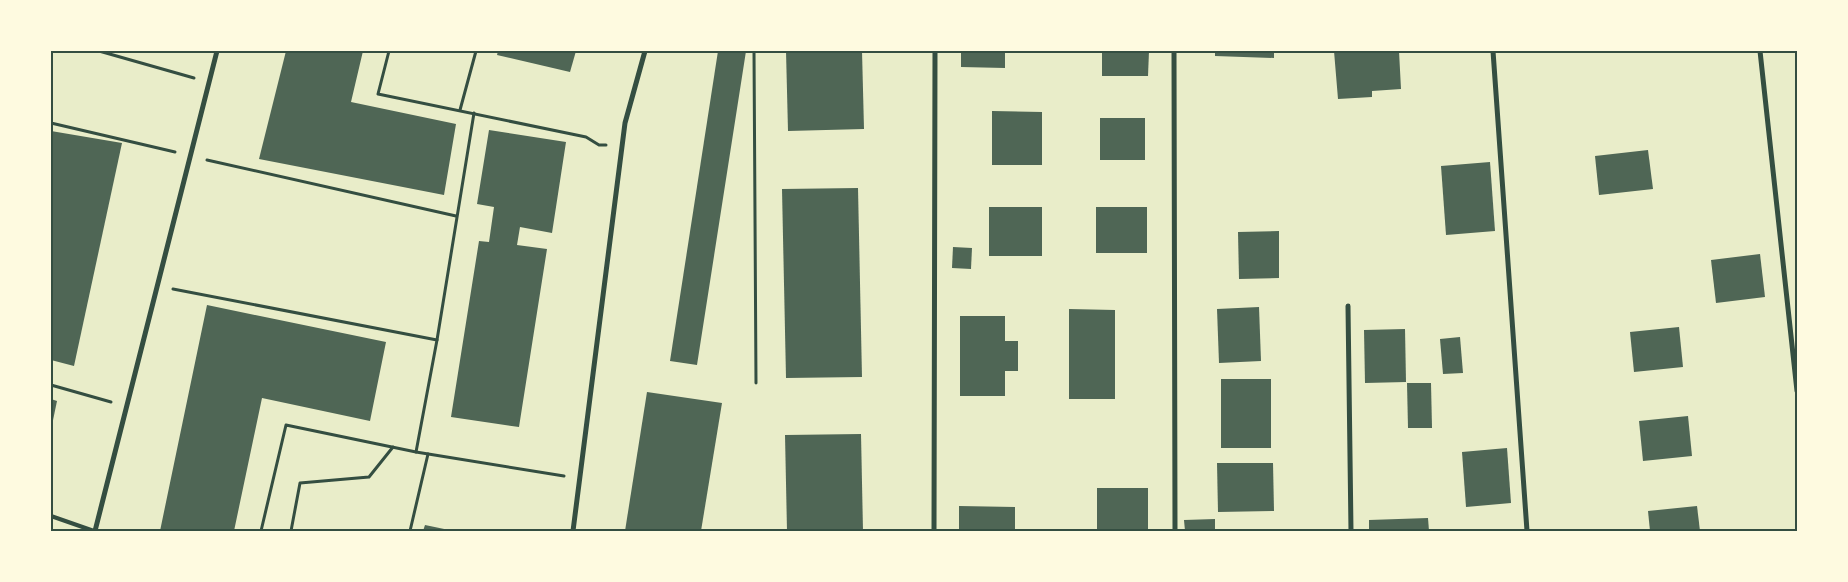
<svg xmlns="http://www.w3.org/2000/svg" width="1848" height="582" viewBox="0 0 1848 582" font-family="'Nunito Sans',sans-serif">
<rect width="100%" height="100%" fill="#e9edc9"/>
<!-- building -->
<g fill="#4f6655">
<polygon points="286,51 363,51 351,102 456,124 444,195 259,159"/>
<polygon points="498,51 576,51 570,72 497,55"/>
<polygon points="718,51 746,51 697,365 670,361"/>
<polygon points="786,51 862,51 864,129 788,131"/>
<polygon points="961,51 1005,51 1005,68 961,67"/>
<polygon points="1102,51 1149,51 1148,76 1102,76"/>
<polygon points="1215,51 1274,51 1274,58 1215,56"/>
<polygon points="1334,51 1399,51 1401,89 1372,91 1372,97 1338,99"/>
<polygon points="992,111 1042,112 1042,165 992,165"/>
<rect x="1100" y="118" width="45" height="42"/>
<polygon points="489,130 566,142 552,233 520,227 517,245 547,249 519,427 451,417 479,241 489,242 494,207 477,204"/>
<polygon points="51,131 122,143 74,366 51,360"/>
<polygon points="1648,150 1653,189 1599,195 1595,156"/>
<polygon points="1490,162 1495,231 1446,235 1441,166"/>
<polygon points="858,188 862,377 786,378 782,189"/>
<rect x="989" y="207" width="53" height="49"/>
<rect x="1096" y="207" width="51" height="46"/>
<polygon points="1279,231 1279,278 1239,279 1238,232"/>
<polygon points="953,247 972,248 971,269 952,268"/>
<polygon points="1760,254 1765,297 1716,303 1711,260"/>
<polygon points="207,305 386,342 370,421 262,398 234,531 160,531"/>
<polygon points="1259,307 1261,361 1219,363 1217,309"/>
<polygon points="1069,309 1115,310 1115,399 1069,399"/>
<polygon points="960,316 1005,316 1005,341 1018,341 1018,371 1005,371 1005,396 960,396"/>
<polygon points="1679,327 1683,367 1634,372 1630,332"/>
<polygon points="1405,329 1406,382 1365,383 1364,330"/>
<polygon points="1460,337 1463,373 1443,374 1440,339"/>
<rect x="1221" y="379" width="50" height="69"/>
<polygon points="1407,383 1431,383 1432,428 1408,428"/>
<polygon points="647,392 722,403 701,531 625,531"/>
<polygon points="51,399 57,401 52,425 51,425"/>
<polygon points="1688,416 1692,456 1643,461 1639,421"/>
<polygon points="861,434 863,531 787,531 785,435"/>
<polygon points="1507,448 1511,503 1466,507 1462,452"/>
<polygon points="1217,463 1273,463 1274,511 1218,512"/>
<rect x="1097" y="488" width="51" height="43"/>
<polygon points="959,506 1015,507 1015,531 959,531"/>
<polygon points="1697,506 1700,531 1650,531 1648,511"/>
<polygon points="1428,518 1429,531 1369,531 1369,520"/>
<polygon points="1215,519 1215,531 1185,531 1184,520"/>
<polygon points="425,525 449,530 449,531 423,531"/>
</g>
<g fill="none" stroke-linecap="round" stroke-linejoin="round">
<!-- path -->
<g stroke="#344e41" stroke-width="3">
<polyline points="99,51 194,78"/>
<polyline points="389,51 378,94 586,137 599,145 606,145"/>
<polyline points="754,51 756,383"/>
<polyline points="460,110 476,51"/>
<polyline points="51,123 175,152"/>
<polyline points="207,160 456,216"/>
<polyline points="173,289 437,340"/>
<polyline points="51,385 111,402"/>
<polyline points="416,452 437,340 474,113"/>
<polyline points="261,531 286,425 416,452 564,476"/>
<polyline points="291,531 300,483 369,477 393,447"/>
<polyline points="410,531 428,454"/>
</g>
<!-- service -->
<polyline stroke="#344e41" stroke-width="4" points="51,516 94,531"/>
<!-- minor -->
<g stroke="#344e41" stroke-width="5">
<polyline points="1174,51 1175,531"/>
<polyline points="1493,51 1527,531"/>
<polyline points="1760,51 1797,391"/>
<polyline points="1348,306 1351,531"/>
<polyline points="95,531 217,51"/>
<polyline points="573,531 625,123 645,51"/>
<polyline points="934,531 935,51"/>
</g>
</g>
<!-- border -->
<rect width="1848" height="582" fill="none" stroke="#fefae0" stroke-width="105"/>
<rect x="52" y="52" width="1744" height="478" fill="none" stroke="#344e41" stroke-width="2"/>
</svg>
